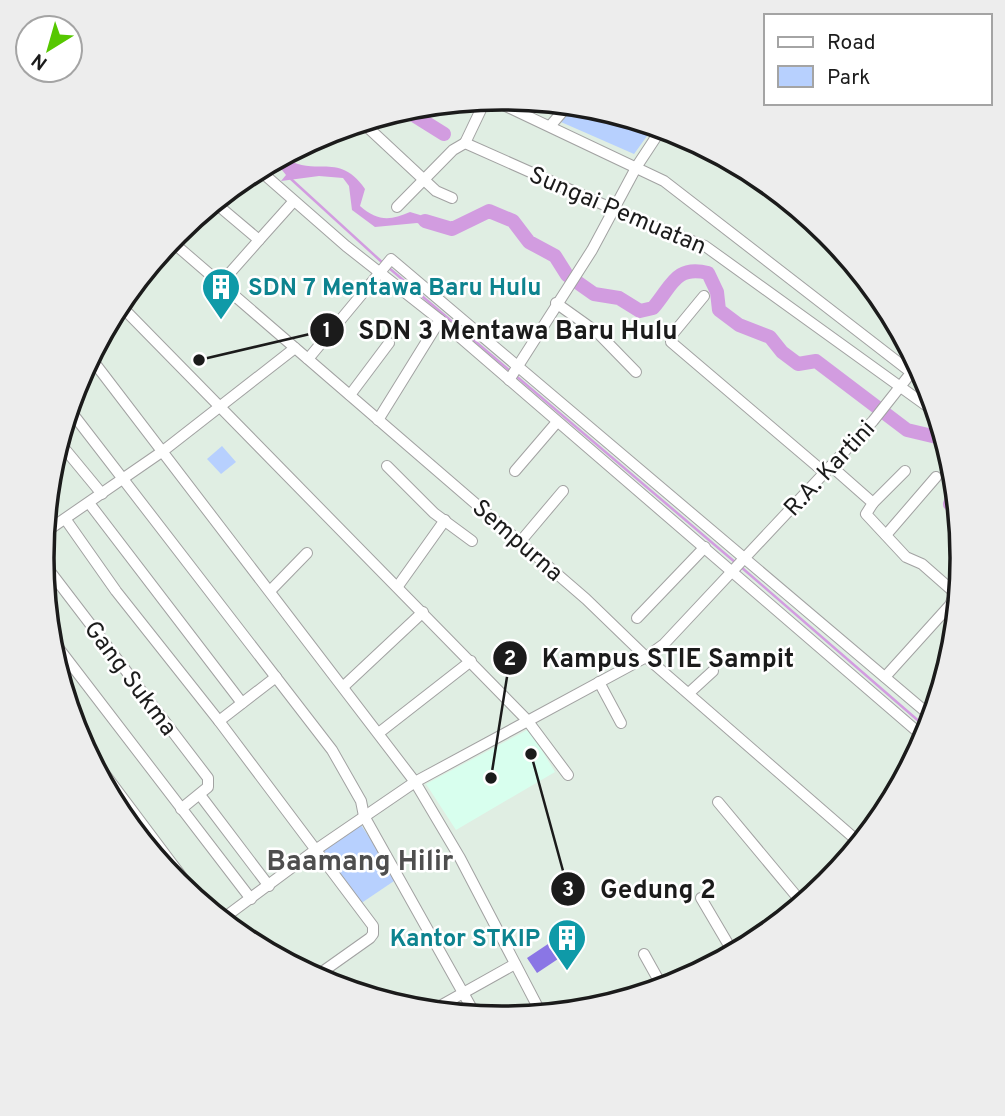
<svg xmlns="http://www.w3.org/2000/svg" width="1005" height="1116" viewBox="0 0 1005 1116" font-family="Overpass,sans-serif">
<rect width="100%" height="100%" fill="#e0eee3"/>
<!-- education -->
<polygon fill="#d8ffee" points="529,729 555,772 456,830 426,784"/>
<!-- park -->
<g fill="#b7d0fe">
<polygon points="510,98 556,103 546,113"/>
<polygon points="576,105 593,106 655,125 634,154 561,122"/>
<polygon points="222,446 236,462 221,474 207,459"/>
<polygon points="361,825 397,879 357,906 321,851"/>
</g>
<!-- pitch -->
<polygon fill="#8a76e5" points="557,938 567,953 537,973 527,958"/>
<!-- water -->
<path fill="#d29ce0" d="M283 156C313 180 338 149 365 189L360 206C377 221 390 221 410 212L440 221 446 220 441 230 417 223 375 227 352 210 349 186 343 178 319 176 281 181 286 175 274 160Z"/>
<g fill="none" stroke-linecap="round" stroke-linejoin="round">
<!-- stream -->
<g stroke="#d29ce0" stroke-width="2.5">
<polyline points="291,179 384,264"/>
<polyline points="389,268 736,563"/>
<polyline points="741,567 929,730"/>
</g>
<!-- river -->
<g stroke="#d29ce0" stroke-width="14">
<polyline points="404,109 444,134"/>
<path d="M425 221 452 229 489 211 513 221 529 242 555 256 567 275 594 294 619 298 640 311 653 308C672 286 675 265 708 273L717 292 719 310 739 325 770 337 782 352 798 364 816 361 907 430 945 439"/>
<polyline points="956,488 950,504 959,514"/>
</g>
<defs>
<g id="minor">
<polyline points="491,99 664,181 912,373"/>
<polyline points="362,122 436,191 452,198"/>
<polyline points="551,125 569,104"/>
<polyline points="314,139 317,142"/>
<polyline points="465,143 638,220 705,246 938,414"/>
<polyline points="465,143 486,99"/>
<polyline points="258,169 346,246 440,320 926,739"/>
<polyline points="214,202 259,240 221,283"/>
<polyline points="397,207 453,150 465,143"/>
<polyline points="170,240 586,599 646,657 861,844"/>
<polyline points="259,240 293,202"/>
<polyline points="704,296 671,336 671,342 825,473"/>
<polyline points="556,303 598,333 636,372"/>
<polyline points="119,304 527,720 568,775"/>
<polyline points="90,357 415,782 460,858 542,1015"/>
<polyline points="308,359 391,259 933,718"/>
<polyline points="509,380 592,250 637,166 662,128"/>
<polyline points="350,395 389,343"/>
<polyline points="69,409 332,750 361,801 364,816 476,1016"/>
<polyline points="378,420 440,320"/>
<polyline points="59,442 102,494"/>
<polyline points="387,466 434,513 472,541"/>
<polyline points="831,466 873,503 866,514 906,557 922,564 955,593 950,605 885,677"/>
<polyline points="515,471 557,422"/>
<polyline points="89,503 242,703"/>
<polyline points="873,503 905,471"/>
<polyline points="66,520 116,591 219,721 373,926 373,934 370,938 315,977"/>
<polyline points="44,533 163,451 295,348"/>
<polyline points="886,535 936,477"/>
<polyline points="520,542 563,491"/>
<polyline points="42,561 208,778 208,787 181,809"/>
<polyline points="398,586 445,520"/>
<polyline points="270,591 307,553"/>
<polyline points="637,618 705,547"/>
<polyline points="50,637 251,899"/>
<polyline points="599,682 621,723"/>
<polyline points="344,686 423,612"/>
<polyline points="689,693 713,671"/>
<polyline points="219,721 276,677"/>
<polyline points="380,732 471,661"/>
<polyline points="80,741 203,905"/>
<polyline points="200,795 269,886"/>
<polyline points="718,802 803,904"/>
<polyline points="701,898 734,954"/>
<polyline points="221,920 314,851 415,782 646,657 664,644 873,421 918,364"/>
<polyline points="644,954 663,988"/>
<polyline points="431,1011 515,964"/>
</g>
</defs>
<!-- minor casing -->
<use href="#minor" stroke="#a2a2a2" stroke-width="12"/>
<!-- minor -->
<use href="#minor" stroke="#fff" stroke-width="10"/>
</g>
<!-- icons -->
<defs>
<symbol id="building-pin" viewBox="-11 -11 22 30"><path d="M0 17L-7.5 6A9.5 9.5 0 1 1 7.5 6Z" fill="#0f9aa8" stroke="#fff"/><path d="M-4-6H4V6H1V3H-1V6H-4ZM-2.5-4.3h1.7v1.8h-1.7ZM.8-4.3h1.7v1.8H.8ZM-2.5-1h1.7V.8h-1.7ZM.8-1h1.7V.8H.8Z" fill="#fff"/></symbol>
</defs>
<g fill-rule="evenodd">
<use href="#building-pin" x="199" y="265" width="44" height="60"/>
<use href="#building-pin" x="545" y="916" width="44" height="60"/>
</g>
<g text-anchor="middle" stroke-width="5" stroke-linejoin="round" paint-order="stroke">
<!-- street labels -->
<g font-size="24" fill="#1b1b1b" stroke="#fff">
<text transform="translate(618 210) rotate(23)" y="8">Sungai Pemuatan</text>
<text transform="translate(829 468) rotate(-47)" y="8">R.A. Kartini</text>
<text transform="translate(518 540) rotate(41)" y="8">Sempurna</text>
<text transform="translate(131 678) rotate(53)" y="8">Gang Sukma</text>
</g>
<!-- culture labels -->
<g font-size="24" font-weight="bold" fill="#0d838f" stroke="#fff" text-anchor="start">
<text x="248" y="295">SDN 7 Mentawa Baru Hulu</text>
<text x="540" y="946" text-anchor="end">Kantor STKIP</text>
</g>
<!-- quarter labels -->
<g font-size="28" font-weight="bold" fill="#4e4e4e" stroke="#fff">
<text x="360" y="870">Baamang Hilir</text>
</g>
</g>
<!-- crop -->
<path d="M0 0H1005V1116H0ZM54 558a448 448 0 1 1 896 0a448 448 0 1 1-896 0Z" fill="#ededed" fill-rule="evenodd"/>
<path fill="none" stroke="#1b1b1b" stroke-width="3.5" d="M54 558a448 448 0 1 1 896 0a448 448 0 1 1-896 0Z"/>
<!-- callouts -->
<path fill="none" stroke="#1b1b1b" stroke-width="2.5" d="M199 360L327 330M491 778L510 658M531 754L568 889"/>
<g fill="#1b1b1b" stroke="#fff" stroke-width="2.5">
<circle cx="199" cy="360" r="7"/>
<circle cx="491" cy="778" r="7"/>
<circle cx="531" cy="754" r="7"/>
<circle cx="327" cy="330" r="18"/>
<circle cx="510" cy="658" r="18"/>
<circle cx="568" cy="889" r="18"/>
</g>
<g font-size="21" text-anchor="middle" font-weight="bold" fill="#fff">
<text x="327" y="337">1</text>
<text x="510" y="665">2</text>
<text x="568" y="896">3</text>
</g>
<g font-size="26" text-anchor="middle" font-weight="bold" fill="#1b1b1b" stroke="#fff" stroke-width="5" stroke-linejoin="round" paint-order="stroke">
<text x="518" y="339">SDN 3 Mentawa Baru Hulu</text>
<text x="668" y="667">Kampus STIE Sampit</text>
<text x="658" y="898">Gedung 2</text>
</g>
<!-- legend -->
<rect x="764" y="14" width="228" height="91" fill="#ffffff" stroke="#a4a4a4" stroke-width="2"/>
<rect x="778" y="37" width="35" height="10" fill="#ffffff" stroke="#a4a4a4" stroke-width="2"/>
<text x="827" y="49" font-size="21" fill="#1b1b1b">Road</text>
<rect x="778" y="66" width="35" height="21" fill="#b7d0fe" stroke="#a4a4a4" stroke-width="2"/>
<text x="827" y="84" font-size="21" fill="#1b1b1b">Park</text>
<!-- north arrow -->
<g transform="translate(49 49) rotate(217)"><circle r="33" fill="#ffffff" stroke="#a4a4a4" stroke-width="2"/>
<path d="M0-5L12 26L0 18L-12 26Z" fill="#56c700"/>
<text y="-10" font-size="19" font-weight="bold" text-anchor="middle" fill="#1b1b1b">N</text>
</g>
</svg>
